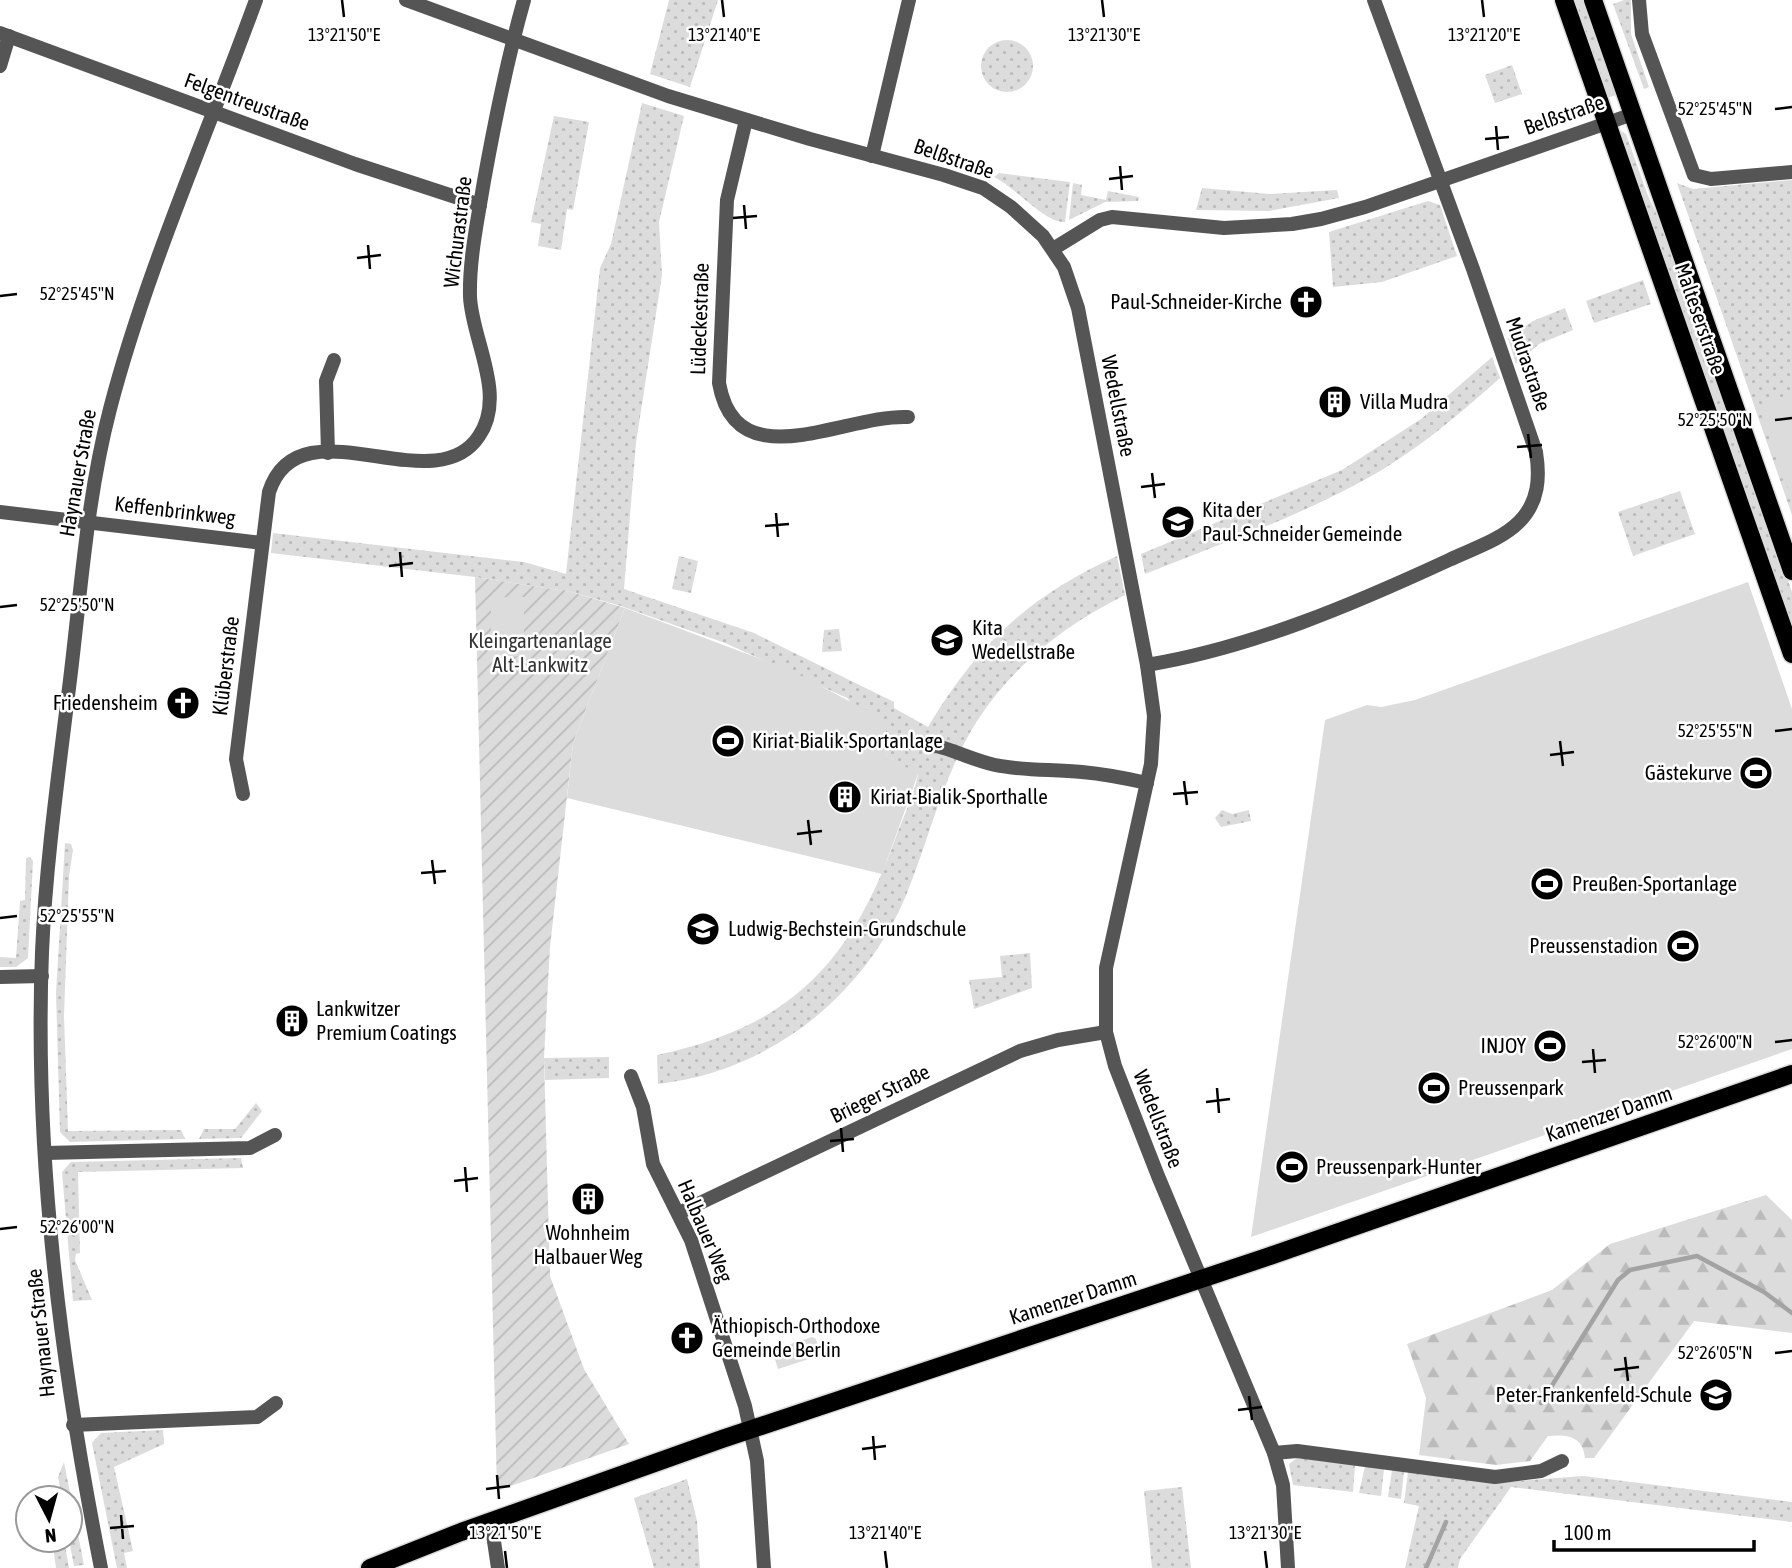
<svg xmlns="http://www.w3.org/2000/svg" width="1792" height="1568" viewBox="0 0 1792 1568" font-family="'Asap Condensed',sans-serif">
<defs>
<pattern id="grass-dots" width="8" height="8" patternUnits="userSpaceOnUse" patternTransform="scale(1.75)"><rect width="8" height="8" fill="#dcdcdc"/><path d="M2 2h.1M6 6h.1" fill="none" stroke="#bbb" stroke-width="1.8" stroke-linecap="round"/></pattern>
<pattern id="forest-firs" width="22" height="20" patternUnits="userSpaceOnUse" patternTransform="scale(1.75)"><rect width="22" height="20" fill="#dcdcdc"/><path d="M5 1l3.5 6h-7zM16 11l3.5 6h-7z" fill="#bbb"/></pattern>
<pattern id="garden-furrows" width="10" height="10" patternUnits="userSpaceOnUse" patternTransform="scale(1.75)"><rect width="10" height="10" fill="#dcdcdc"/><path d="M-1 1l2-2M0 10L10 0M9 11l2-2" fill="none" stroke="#bbb"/></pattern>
</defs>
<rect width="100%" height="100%" fill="#fff"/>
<!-- grass -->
<g fill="url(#grass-dots)">
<polygon points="669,0 718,0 690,87 650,74"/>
<polygon points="1572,0 1586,0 1619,94 1607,98"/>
<polygon points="1624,0 1631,0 1631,34 1649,87 1644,89 1613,4"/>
<circle cx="1007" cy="66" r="26"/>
<polygon points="1512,65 1522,94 1495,103 1485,75"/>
<path d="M642 103 684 116 659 222 662 275 636 443 624 589 754 633 894 702V708L928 727C978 644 1029 596 1117 556L1125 595C1065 625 1014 664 977 721 944 773 930 836 907 893 865 996 769 1072 658 1084L657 1055C786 1028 848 967 893 845 901 822 913 798 918 775L887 756 882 738 847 698 725 643 621 606 571 592 475 577 271 553 273 533 524 562 566 574 600 268 611 244Z"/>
<polygon points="554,116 589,122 573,210 567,209 561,250 538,246 541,224 531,222"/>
<polygon points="1621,131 1626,134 1648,196 1671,244 1792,592 1792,632 1619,133"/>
<path d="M999 173 1070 182 1065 222C1046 224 1015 187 994 177Z"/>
<polygon points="1792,180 1792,515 1677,183 1693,189"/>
<polygon points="1073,183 1082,185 1081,195 1106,200 1108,191 1139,197 1138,201 1105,202 1069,220"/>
<polygon points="1202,188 1270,194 1337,190 1339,198 1269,211 1196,210"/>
<polygon points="1428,201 1440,205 1457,256 1382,282 1333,287 1329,232"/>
<polygon points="1643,280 1651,304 1594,323 1586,301"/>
<polygon points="1565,308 1573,330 1539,344 1516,364 1508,338 1533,321"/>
<path d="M1492 357 1500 378C1454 419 1408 458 1353 486 1287 521 1215 546 1145 574L1141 554 1342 470 1421 419Z"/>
<polygon points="1680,491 1695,534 1633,556 1618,512"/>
<polygon points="679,556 698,561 691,593 672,589"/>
<polygon points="839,629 842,651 822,652 824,630"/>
<polygon points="1222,810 1232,814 1249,810 1251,821 1221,827 1215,818"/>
<polygon points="65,843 71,844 73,850 69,876 64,1016 68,1131 181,1130 185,1139 70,1142 60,1132 56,993"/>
<polygon points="30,857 33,861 28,958 16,967 0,967 0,957 16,958 20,901 25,900 26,858"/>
<polygon points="1030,953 1032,988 974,1009 969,980 1002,977 1000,956"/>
<polygon points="609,1057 609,1078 545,1080 544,1058"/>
<polygon points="256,1103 262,1111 241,1138 199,1139 204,1129 235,1129"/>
<polygon points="241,1158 243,1168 78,1172 80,1253 76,1254 75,1260 92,1300 73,1301 62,1172 71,1162"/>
<polygon points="163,1430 164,1444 114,1467 133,1551 124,1553 127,1568 117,1568 92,1443 101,1433"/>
<polygon points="1297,1458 1355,1465 1353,1492 1293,1485 1289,1464"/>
<polygon points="64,1462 84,1565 74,1566 69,1540 70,1498 62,1498 58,1477"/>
<polygon points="1365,1466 1384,1469 1381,1496 1359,1493"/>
<polygon points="1392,1470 1404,1471 1401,1499 1388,1497"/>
<polygon points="1408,1472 1493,1483 1583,1476 1792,1502 1792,1522 1511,1487 1460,1559 1458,1568 1405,1568 1419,1506 1404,1503"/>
<polygon points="687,1479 697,1521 700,1568 654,1568 634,1498"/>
<polygon points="1182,1487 1191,1568 1152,1568 1144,1491"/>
<polygon points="52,1540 64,1540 69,1568 56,1568"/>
</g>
<!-- forest -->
<path fill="url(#forest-firs)" d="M1766 1195 1792 1220V1333L1694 1321 1594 1458H1585C1583 1436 1567 1434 1548 1436L1530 1461 1496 1465 1419 1455 1426 1398 1407 1344 1552 1290 1610 1244Z"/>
<!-- garden -->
<polygon fill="url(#garden-furrows)" points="475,577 571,592 625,608 573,743 550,947 544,1058 550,1276 584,1369 629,1444 497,1491"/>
<!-- pitch -->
<g fill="#dcdcdc">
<polygon points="1792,395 1792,500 1759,406"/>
<polygon points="1748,582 1792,709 1792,1049 1251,1237 1325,720 1367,705 1381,707 1415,700"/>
<polygon points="491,597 524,597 524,656 491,657"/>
<polygon points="625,608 790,670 891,723 882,738 887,756 918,774 882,874 567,798 573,743"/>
<polygon points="812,1337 816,1339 821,1355 778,1369 772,1350"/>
</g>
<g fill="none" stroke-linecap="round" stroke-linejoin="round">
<!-- stream -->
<g stroke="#a3a3a3" stroke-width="4.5">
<polyline points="1541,1403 1618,1280 1630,1270 1697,1256 1764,1292 1792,1313"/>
<polyline points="1426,1568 1446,1522"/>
</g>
<defs>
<g id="major">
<polyline points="1564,0 1792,654"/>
<polyline points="1593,0 1792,571"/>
<polyline points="370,1568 461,1532 722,1439 1264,1258 1792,1074"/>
</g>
</defs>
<!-- major casing -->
<use href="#major" stroke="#dbdbdb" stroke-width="21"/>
<!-- minor -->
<g stroke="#555" stroke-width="14">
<polyline points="406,0 668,96 810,139 944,175 983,188 1011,207 1043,236 1064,267 1078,308 1147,665 1154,716 1151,764 1106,968 1106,1032 1115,1066 1158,1176 1274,1453 1283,1485 1288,1568"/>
<polyline points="1639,0 1642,34 1694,175 1711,179 1792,172"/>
<polyline points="0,33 355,164 480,205"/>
<polyline points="0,66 9,36"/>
<path d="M746 120 727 200 719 383C736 481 845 414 908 417"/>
<polyline points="872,156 909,0"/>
<polyline points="1053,249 1100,220 1112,217 1224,228 1292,224 1321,219 1365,207 1633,114"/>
<polyline points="328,453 326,381 334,360"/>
<polyline points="0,512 262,543"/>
<path d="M1147 665C1251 648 1354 604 1449 560 1472 549 1501 540 1519 522 1539 502 1540 477 1536 452L1473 269 1374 0"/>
<path d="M906 743C937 740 964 758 995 765 1024 771 1053 769 1082 772 1104 774 1125 778 1147 783"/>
<path d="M243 794 236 759 269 492C299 399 434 505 479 436 507 395 472 340 470 297 469 259 478 218 484 181 495 120 507 60 524 0"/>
<polyline points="0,977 42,976"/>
<polyline points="631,1076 643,1107 653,1164 691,1240 745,1406 757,1461 764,1568"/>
<polyline points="46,1153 250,1148 275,1135"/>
<polyline points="679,1213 1020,1051 1058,1040 1106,1032"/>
<polyline points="73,1425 257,1417 276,1403"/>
<polyline points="1274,1453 1297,1451 1495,1477 1541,1471 1562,1461"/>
<polyline points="491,1521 498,1568"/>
<path d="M101 1568C61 1366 34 1159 42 952 46 861 59 770 70 680 81 590 87 497 110 409 146 271 207 135 256 0"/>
</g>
<!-- major -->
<use href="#major" stroke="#000" stroke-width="18"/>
</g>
<!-- ticks -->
<path fill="none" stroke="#000" stroke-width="2.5" d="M342 0 344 17M722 0 724 17M1102 0 1104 17M1482 0 1484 17M1775 109 1792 107M1496 126 1498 150M1485 139 1509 137M1120 166 1122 190M1109 179 1133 176M744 205 746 229M733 218 757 216M368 245 370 269M357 258 381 255M0 296 17 294M1775 420 1792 418M1528 434 1531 458M1517 447 1542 445M1152 473 1155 498M1141 487 1165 484M776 513 778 537M765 526 789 524M400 552 402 577M389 566 413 563M0 607 17 605M1775 731 1792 729M1560 741 1563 766M1550 755 1574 752M1184 781 1187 805M1173 794 1198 792M808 820 811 845M797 834 822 831M432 860 435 884M421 873 446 871M0 918 17 916M1775 1042 1792 1040M1593 1049 1595 1073M1582 1062 1606 1060M1217 1088 1219 1113M1206 1102 1230 1099M841 1128 843 1152M830 1141 854 1139M465 1167 467 1192M454 1181 478 1178M0 1229 17 1227M1775 1353 1792 1351M1625 1357 1628 1381M1614 1370 1639 1367M1249 1396 1252 1420M1238 1410 1262 1407M873 1436 875 1460M862 1449 886 1446M497 1475 499 1499M486 1489 510 1486M121 1515 123 1539M110 1528 134 1526M505 1551 507 1568M885 1551 887 1568M1265 1551 1267 1568"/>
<!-- icons -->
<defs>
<symbol id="church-disc" viewBox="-11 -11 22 22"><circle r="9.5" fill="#000" stroke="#fff"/><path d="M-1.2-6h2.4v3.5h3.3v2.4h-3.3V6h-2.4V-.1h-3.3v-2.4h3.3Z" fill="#fff"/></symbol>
<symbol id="building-disc" viewBox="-11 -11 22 22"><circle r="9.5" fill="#000" stroke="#fff"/><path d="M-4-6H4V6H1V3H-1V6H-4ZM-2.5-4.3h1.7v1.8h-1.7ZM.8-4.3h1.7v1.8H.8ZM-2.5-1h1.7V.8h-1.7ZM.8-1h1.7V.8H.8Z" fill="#fff"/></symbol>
<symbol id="school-disc" viewBox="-11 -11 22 22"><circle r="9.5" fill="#000" stroke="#fff"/><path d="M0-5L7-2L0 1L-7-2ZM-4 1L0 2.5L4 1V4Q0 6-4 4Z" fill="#fff"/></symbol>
<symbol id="stadium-disc" viewBox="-11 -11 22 22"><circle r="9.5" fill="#000" stroke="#fff"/><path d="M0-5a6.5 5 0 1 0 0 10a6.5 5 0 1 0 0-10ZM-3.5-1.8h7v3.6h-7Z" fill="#fff"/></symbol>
</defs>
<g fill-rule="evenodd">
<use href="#church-disc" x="1287" y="283" width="38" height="38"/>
<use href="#building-disc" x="1316" y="383" width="38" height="38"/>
<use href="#school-disc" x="1159" y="503" width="38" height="38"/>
<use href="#school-disc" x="928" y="621" width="38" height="38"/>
<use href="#church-disc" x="164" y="684" width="38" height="38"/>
<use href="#stadium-disc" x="709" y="722" width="38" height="38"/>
<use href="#stadium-disc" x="1737" y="754" width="38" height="38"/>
<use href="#building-disc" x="826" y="778" width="38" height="38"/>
<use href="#stadium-disc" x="1528" y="865" width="38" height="38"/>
<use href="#school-disc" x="684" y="910" width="38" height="38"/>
<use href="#stadium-disc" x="1664" y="927" width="38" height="38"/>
<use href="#building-disc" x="273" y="1002" width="38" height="38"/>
<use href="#stadium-disc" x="1531" y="1027" width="38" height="38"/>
<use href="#stadium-disc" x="1415" y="1069" width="38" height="38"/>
<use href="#stadium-disc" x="1273" y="1148" width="38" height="38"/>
<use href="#building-disc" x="569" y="1180" width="38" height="38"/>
<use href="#church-disc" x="668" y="1319" width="38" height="38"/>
<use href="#school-disc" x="1697" y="1376" width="38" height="38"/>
</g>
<g text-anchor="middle" stroke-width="5" stroke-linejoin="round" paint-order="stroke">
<!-- street labels -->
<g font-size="21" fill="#000" stroke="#fff">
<text transform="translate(247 102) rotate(20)" y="7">Felgentreustraße</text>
<text transform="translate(1564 115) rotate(-19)" y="7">Belßstraße</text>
<text transform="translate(954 159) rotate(19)" y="7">Belßstraße</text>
<text transform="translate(458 232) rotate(-83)" y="7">Wichurastraße</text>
<text transform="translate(700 319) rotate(-88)" y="7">Lüdeckestraße</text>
<text transform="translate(1700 319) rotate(71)" y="7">Malteserstraße</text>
<text transform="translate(1528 364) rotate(71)" y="7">Mudrastraße</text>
<text transform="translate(1118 406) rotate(79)" y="7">Wedellstraße</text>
<text transform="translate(78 473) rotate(-80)" y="7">Haynauer Straße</text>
<text transform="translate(175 511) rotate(7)" y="7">Keffenbrinkweg</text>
<text transform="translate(226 666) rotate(-83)" y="7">Klüberstraße</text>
<text transform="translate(880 1094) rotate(-26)" y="7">Brieger Straße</text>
<text transform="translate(1609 1114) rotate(-19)" y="7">Kamenzer Damm</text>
<text transform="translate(1158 1119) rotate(69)" y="7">Wedellstraße</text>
<text transform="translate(705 1231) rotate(67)" y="7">Halbauer Weg</text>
<text transform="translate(1073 1298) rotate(-18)" y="7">Kamenzer Damm</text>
<text transform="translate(41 1333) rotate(-96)" y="7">Haynauer Straße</text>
</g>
<!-- poi labels -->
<g font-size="21" fill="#000" stroke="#fff" text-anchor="start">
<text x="1282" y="309" text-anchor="end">Paul-Schneider-Kirche</text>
<text x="1360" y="409">Villa Mudra</text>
<text x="1202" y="517">Kita der<tspan x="1202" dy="24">Paul-Schneider Gemeinde</tspan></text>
<text x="972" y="635">Kita<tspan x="972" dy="24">Wedellstraße</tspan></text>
<text x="158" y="710" text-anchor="end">Friedensheim</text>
<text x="752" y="748">Kiriat-Bialik-Sportanlage</text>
<text x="1732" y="780" text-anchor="end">Gästekurve</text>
<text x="870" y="804">Kiriat-Bialik-Sporthalle</text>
<text x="1572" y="891">Preußen-Sportanlage</text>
<text x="728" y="936">Ludwig-Bechstein-Grundschule</text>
<text x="1658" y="953" text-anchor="end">Preussenstadion</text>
<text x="316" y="1016">Lankwitzer<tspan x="316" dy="24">Premium Coatings</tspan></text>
<text x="1526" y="1053" text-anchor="end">INJOY</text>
<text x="1458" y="1095">Preussenpark</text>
<text x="1316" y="1174">Preussenpark-Hunter</text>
<text x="588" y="1240" text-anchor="middle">Wohnheim<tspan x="588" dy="24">Halbauer Weg</tspan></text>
<text x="712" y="1333">Äthiopisch-Orthodoxe<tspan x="712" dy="24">Gemeinde Berlin</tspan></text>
<text x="1692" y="1402" text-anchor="end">Peter-Frankenfeld-Schule</text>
</g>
<!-- park labels -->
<g font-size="21" fill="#333" stroke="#fff">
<text x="540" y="648">Kleingartenanlage<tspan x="540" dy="24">Alt-Lankwitz</tspan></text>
</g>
</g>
<g font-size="18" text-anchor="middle" fill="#000" stroke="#fff" stroke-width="5" stroke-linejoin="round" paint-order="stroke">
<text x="344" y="41">13°21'50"E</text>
<text x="724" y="41">13°21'40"E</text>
<text x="1104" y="41">13°21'30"E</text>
<text x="1484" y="41">13°21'20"E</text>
<text x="1715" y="115">52°25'45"N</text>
<text x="77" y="300">52°25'45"N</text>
<text x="1715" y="426">52°25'50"N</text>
<text x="77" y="611">52°25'50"N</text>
<text x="1715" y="737">52°25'55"N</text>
<text x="77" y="922">52°25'55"N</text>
<text x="1715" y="1048">52°26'00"N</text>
<text x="77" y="1233">52°26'00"N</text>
<text x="1715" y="1359">52°26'05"N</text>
<text x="505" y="1539">13°21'50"E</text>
<text x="885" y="1539">13°21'40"E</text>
<text x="1265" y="1539">13°21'30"E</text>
</g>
<!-- north arrow -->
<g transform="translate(49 1519) rotate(174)"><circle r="33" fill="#ffffff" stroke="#999999" stroke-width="2"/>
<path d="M0-5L12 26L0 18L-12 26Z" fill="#000000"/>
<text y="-10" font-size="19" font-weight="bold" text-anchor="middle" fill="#000000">N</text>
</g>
<!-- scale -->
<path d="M1554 1540v10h200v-10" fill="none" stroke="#000000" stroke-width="3.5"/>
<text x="1564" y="1540" font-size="21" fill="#000000" stroke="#ffffff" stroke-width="5" paint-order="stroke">100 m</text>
</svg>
